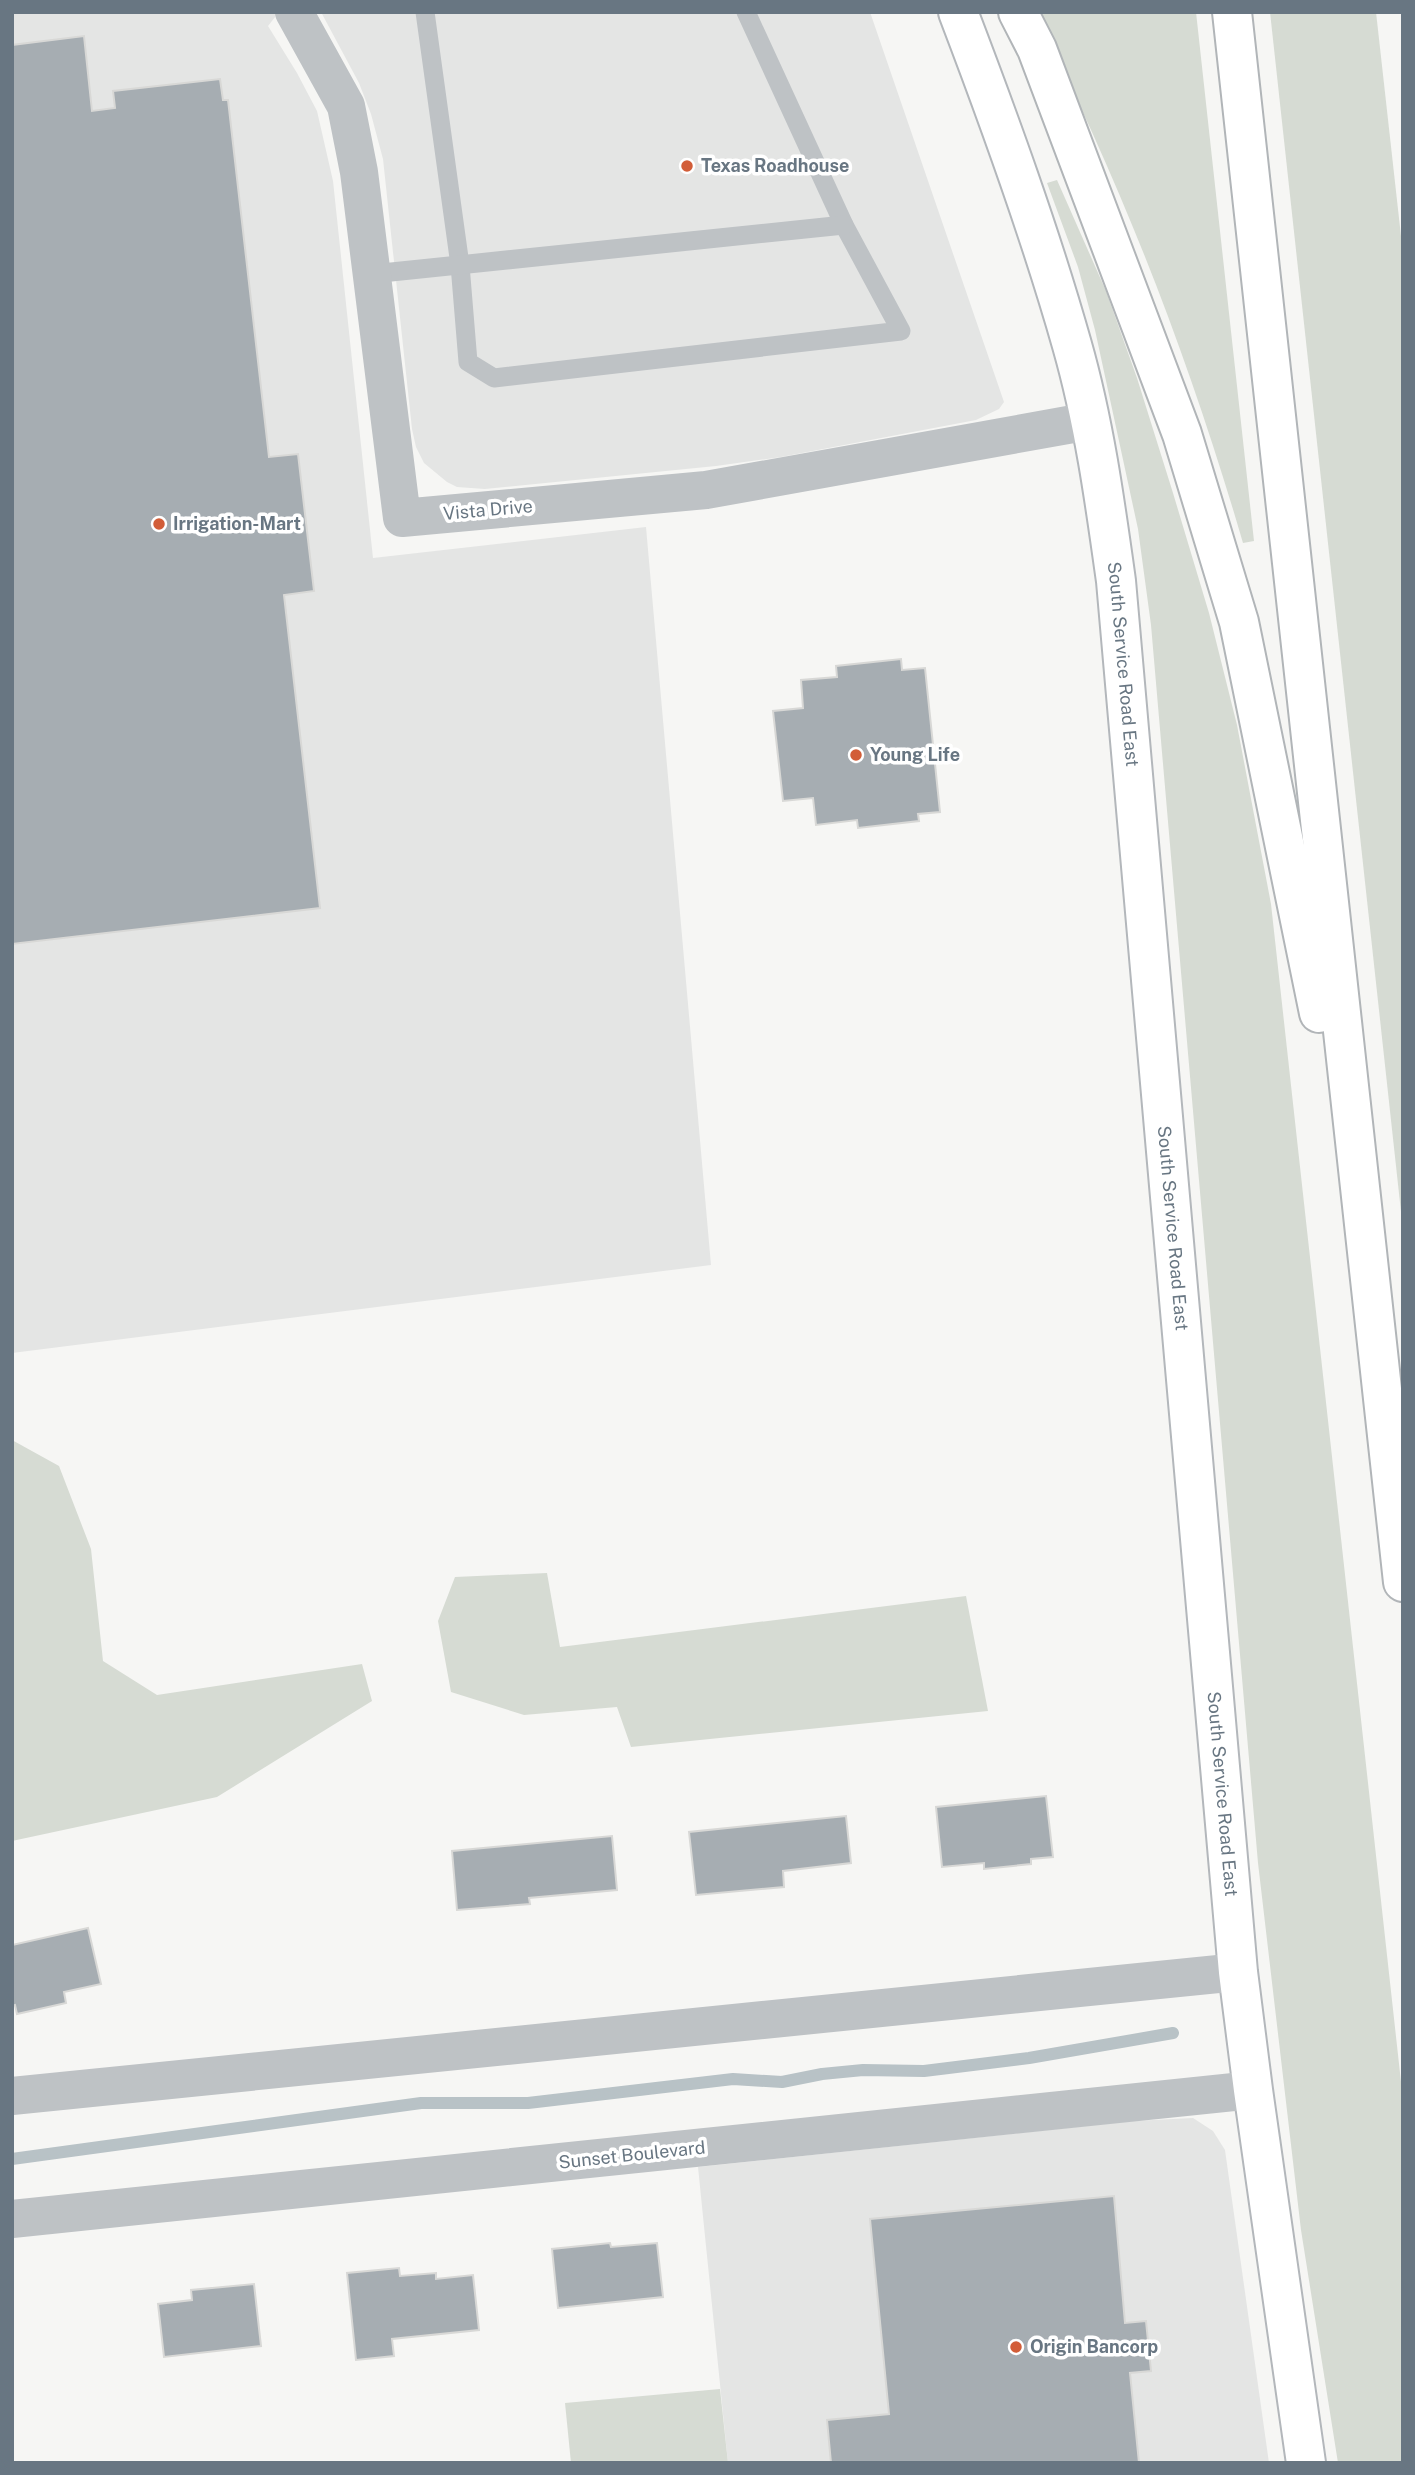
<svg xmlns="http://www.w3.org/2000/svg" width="1415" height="2475" viewBox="0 0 1415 2475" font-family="'Public Sans',sans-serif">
<rect width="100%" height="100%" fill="#f6f6f4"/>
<!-- built -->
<g fill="#e4e5e4">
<polygon points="12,12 279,12 268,26 297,73 317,111 333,181 373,558 646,527 711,1265 12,1353"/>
<polygon points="321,12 870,12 1004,402 999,409 976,420 781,457 716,466 485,489 457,487 447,482 424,463 416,447 412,429 383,159 371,114 359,83"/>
<polygon points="1193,2118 1213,2131 1225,2150 1269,2463 728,2463 698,2167 1133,2121"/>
</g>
<!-- green -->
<g fill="#d6dbd3">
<path d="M1034 12H1196L1254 541 1243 543C1190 361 1121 181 1034 12Z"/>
<polygon points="1270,12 1376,12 1403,254 1403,1230"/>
<polygon points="1057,180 1106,291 1137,378 1173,493 1209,613 1237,725 1271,904 1403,2100 1403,2463 1338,2463 1301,2230 1258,1863 1151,625 1138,529 1095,330 1078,267 1047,183"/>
<polygon points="12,1440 59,1466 91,1549 103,1661 157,1695 362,1664 372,1701 217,1797 12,1841"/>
<polygon points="547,1573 560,1647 966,1596 988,1711 631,1747 617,1707 524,1715 451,1692 438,1621 455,1577"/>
<polygon points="720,2389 728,2463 571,2463 565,2403"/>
</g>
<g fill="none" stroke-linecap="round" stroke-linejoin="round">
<!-- stream -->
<polyline stroke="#b8c2c6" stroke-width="12" points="12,2159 421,2103 528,2103 733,2079 782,2082 822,2074 863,2070 924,2071 1029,2058 1173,2033"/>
</g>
<!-- building -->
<g fill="#a6adb2" stroke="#d8d8d6" stroke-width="2">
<polygon points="84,36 92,111 115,108 113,91 220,79 223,100 228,100 269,457 298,454 314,591 284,595 320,908 12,944 12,45"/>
<polygon points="901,659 902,670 925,668 940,812 918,814 919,821 858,828 857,820 816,825 813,798 783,801 773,711 803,708 801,680 837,677 836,666"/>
<polygon points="1046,1796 1053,1857 1031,1859 1031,1864 984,1869 984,1863 942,1867 936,1807"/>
<polygon points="846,1816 851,1863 783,1871 784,1887 696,1895 689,1832"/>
<polygon points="612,1836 617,1890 529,1898 530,1904 457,1910 452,1851"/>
<polygon points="88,1928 101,1984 64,1992 66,2003 17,2014 15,2005 12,2006 12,1945"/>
<polygon points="1114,2196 1125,2323 1146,2321 1151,2371 1130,2373 1139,2463 831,2463 827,2420 889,2414 870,2219"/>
<polygon points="610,2243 611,2247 657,2243 663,2297 558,2308 552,2249"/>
<polygon points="399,2268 400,2276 436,2273 436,2279 473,2275 479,2330 392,2339 394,2356 356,2360 347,2273"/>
<polygon points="254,2284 261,2346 164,2357 158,2304 192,2300 191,2290"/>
</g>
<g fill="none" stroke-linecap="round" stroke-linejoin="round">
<defs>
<g id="secondary">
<path id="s1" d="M958 12C1000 122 1040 232 1072 345 1094 422 1105 502 1116 581L1238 1972 1253 2090 1306 2463"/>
</g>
<g id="motorway">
<polyline points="1018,12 1037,49 1182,434 1239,622 1319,1013"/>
<polyline points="1232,12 1403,1582"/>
</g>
</defs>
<!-- secondary casing -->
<use href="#secondary" stroke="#b3b7bb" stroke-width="42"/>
<!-- motorway casing -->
<use href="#motorway" stroke="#b1b5b8" stroke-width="42"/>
<!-- service -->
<g stroke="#bec2c5" stroke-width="19">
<polyline points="425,12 460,265 468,362 494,378 901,331 844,225 746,12"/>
<polyline points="372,274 844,225"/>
</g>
<!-- minor -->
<g stroke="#bec2c5" stroke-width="38">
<polyline points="294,12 346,106 359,172 402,518 706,490 1090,421"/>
<polyline points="12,2096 1238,1972"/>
<polyline points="12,2219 1253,2090"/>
</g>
<!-- secondary -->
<use href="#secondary" stroke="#fff" stroke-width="38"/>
<!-- motorway -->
<use href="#motorway" stroke="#fff" stroke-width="38"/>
</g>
<!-- markers -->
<g fill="#d25d38" stroke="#fff" stroke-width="2.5">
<circle cx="687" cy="166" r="7"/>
<circle cx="159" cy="524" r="7"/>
<circle cx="856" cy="755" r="7"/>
<circle cx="1016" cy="2347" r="7"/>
</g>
<g text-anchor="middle" stroke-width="7" stroke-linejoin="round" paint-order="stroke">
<!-- poi labels -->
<g font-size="18" font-weight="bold" fill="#687682" stroke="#fff" text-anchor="start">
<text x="701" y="172">Texas Roadhouse</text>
<text x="173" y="530">Irrigation-Mart</text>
<text x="870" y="761">Young Life</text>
<text x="1030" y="2353">Origin Bancorp</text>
</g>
<!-- street labels -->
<g font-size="18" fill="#687682" stroke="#fff">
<text transform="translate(488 510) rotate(-5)" y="6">Vista Drive</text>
<text dy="6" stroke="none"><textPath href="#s1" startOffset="676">South Service Road East</textPath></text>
<text dy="6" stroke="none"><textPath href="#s1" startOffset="1242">South Service Road East</textPath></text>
<text dy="6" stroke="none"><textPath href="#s1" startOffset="1810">South Service Road East</textPath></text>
<text transform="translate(632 2155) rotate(-6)" y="6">Sunset Boulevard</text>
</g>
</g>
<!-- border -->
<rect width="1415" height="2475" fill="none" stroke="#687682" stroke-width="28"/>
</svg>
